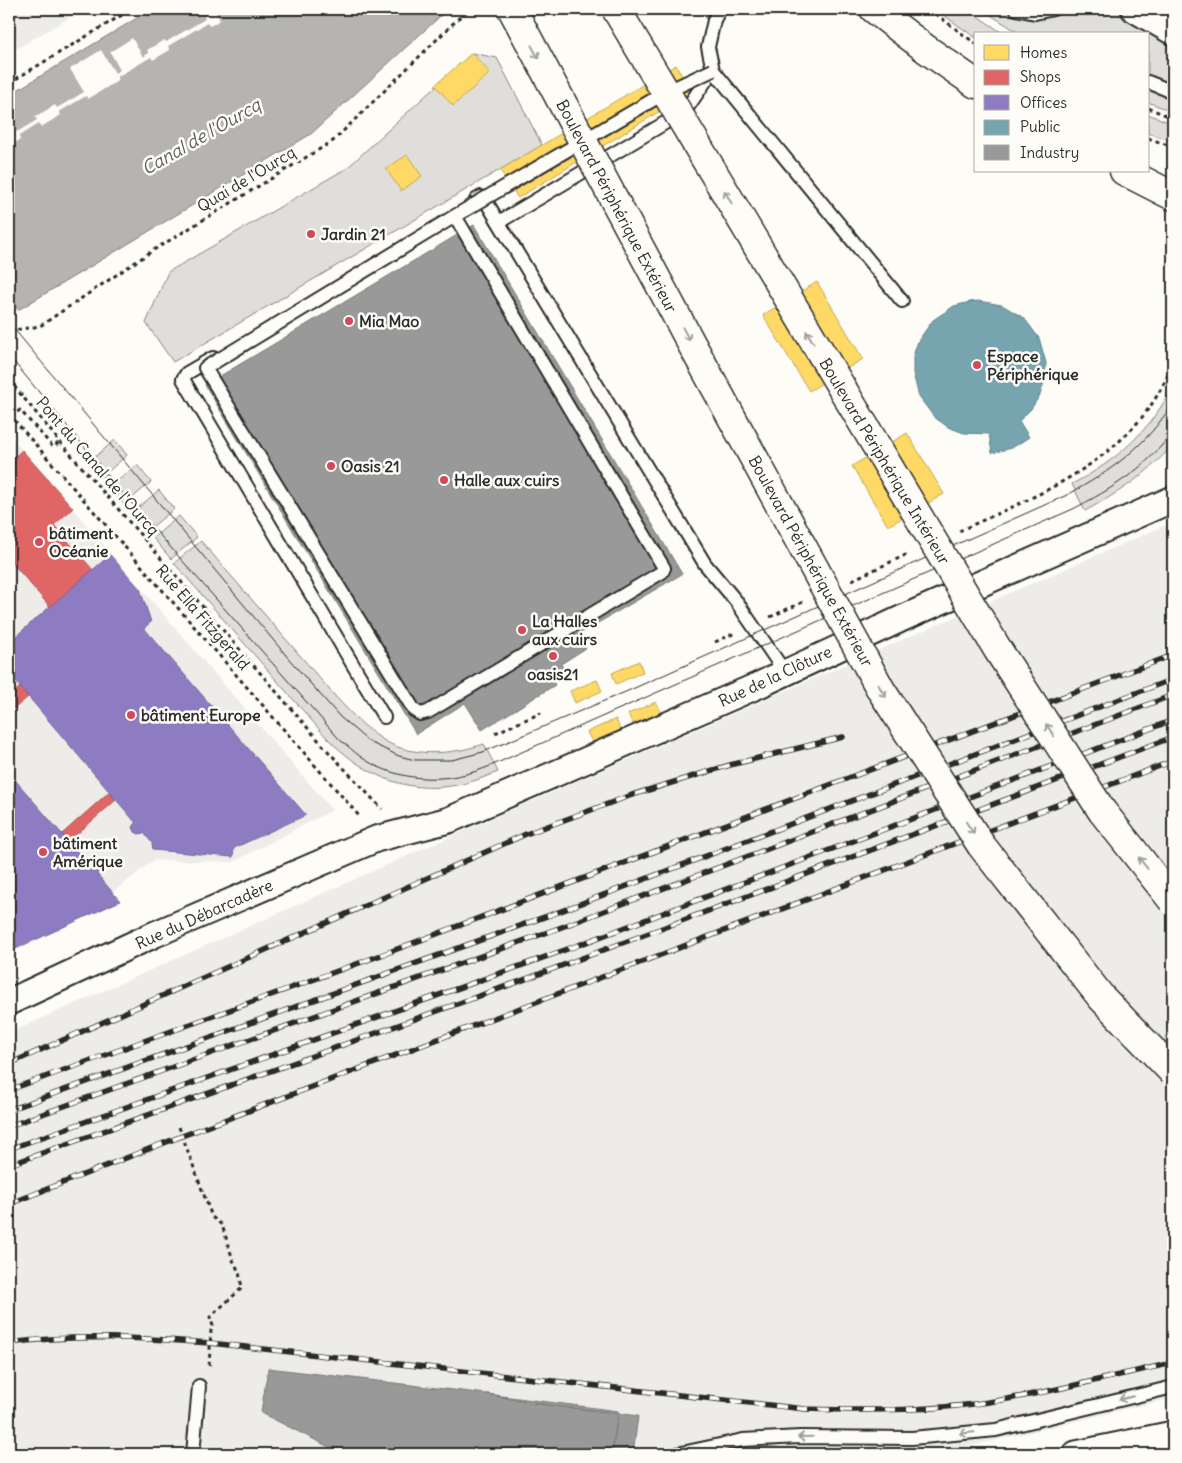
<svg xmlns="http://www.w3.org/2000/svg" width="1182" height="1463" viewBox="0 0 1182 1463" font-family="Delius,sans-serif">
<rect width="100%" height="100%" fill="#fdfcf7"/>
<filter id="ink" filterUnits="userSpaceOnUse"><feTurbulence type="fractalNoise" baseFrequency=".02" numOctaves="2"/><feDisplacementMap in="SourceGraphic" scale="10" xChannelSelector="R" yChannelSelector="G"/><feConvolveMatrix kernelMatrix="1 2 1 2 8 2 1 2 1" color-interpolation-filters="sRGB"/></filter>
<g filter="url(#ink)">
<!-- built -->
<g fill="#edece8">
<polygon points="9,9 84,9 9,53"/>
<polygon points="9,435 332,810 233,862 154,860 113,892 120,901 9,952"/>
<polygon points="1173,522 1173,1398 938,1454 9,1454 9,1033 463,831"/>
</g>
<!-- green -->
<g fill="#dfdeda" stroke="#858482">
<polygon points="935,9 967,9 1004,34 976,34 976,38"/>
<polygon points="981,9 1173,9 1173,112 1148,102 1148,34 1021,34"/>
<polygon points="472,53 497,58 542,145 173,362 146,323 168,272 347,168"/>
<polygon points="1148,114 1173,124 1173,141 1148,133"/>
<path d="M1173 385V444C1149 474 1118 493 1085 511L1072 484C1115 462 1152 430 1173 385Z"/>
<polygon points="115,440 127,455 102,477 89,462"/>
<polygon points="137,465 151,482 124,505 110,487"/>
<polygon points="159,490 174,509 147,531 132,513"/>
<polygon points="179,516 197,537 171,559 153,538"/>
<path d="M201 541C233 578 265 615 297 652 321 679 362 733 395 746 423 757 457 753 484 744L498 772C484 777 471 783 457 785 405 795 363 774 327 738L174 563Z"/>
</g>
<!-- water -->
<polygon fill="#b5b4b1" stroke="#7e7d7b" points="152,9 448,9 311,134 18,310 9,294 9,95"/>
<!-- pier -->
<polygon fill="#fdfcf7" points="214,9 220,20 210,26 207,23 168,46 170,50 153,60 151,57 117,77 119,80 88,99 86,96 59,112 61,115 41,127 39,124 19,136 20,140 9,146 9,133 15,129 17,132 37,120 35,117 55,105 57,108 84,92 70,69 101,50 115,73 120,70 110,52 132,38 143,57 149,53 147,50 164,40 166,42 205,19 204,16"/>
<!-- homes -->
<g fill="#ffd966" stroke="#bfa554">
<polygon points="472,53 490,73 453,106 435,85"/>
<polygon points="676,65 691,92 518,198 500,170"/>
<polygon points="407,155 422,176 401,191 386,169"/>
<polygon points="817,282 863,359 809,391 763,315"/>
<polygon points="907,433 944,494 888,526 852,466"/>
<polygon points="639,661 643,672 616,684 612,673"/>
<polygon points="597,680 602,691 575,703 570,691"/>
<polygon points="656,702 661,712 633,724 628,714"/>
<polygon points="616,719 620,730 592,742 587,732"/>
<polygon points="797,1449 798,1454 771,1454"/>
</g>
<!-- shops -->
<g fill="#e06666" stroke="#aa5454">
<polygon points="22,450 73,508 54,525 93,570 50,607 9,559 9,462"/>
<polygon points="20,687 28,697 9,713 9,697"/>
<polygon points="109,792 116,800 69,841 62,834"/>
</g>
<!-- offices -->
<g fill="#8e7cc3" stroke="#706495">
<polygon points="110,555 140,589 151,622 144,628 306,815 234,848 233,857 153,850 152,843 144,833 139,834 135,832 133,827 136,823 9,674 9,642"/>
<polygon points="9,773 88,864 93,862 97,864 99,868 97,874 120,901 9,952"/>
</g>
<!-- public -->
<polygon fill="#76a5af" stroke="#608087" points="978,301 1002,305 1024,318 1039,338 1046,363 1045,379 1040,395 1031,409 1019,421 1029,437 1012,448 992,453 989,434 964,433 948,427 934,417 919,397 913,373 913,356 918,341 933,320 954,306 970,302"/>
<!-- industry -->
<g fill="#999" stroke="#787878">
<polygon points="474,225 682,574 579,634 586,648 561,664 565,671 552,679 555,685 482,730 465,703 416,734 205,385"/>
<polygon points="268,1368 487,1394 530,1403 618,1413 612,1454 380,1454 333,1449 261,1413"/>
<polygon points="487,1394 618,1411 618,1413 561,1407"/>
<polygon points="618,1413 638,1416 633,1454 612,1454"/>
</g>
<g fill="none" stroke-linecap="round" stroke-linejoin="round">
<defs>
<g id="lane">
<polyline points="1016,9 1035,13 1053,9"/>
<polyline points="713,70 902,301"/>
<polyline points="1148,82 1173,92"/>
<polyline points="476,200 481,197 484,198 705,564 736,601 784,671"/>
<polyline points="499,222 685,111 713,70 708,47 714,20 720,9"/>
<polyline points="213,358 187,373 183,379 384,717"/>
<polyline points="193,1454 199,1386"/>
<polyline points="677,1454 743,1440 800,1437 912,1438 996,1430 1173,1387"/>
</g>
<g id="street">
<polyline points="1134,9 1173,32"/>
<polyline points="9,1002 153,935 376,839 449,820 759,685 903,618 1173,499"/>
<polyline points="1076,1454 1173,1434"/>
</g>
<g id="primary">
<polyline points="874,9 926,49 976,84"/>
<polyline points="1124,171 1173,196"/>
</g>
</defs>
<!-- lane casing -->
<use href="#lane" stroke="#2b2b2b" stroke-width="16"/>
<!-- street casing -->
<use href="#street" stroke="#2b2b2b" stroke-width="29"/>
<!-- primary casing -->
<use href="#primary" stroke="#2b2b2b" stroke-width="31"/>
<!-- path -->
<g stroke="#2b2b2b" stroke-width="3" stroke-dasharray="4 4" stroke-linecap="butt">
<polyline points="929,9 976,44"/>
<polyline points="9,83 132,9"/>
<polyline points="1148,108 1173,118"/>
<polyline points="1148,138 1173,147"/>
<polyline points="9,331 40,326 152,251 333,141 468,9"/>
<polyline points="9,380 60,442 326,749 382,809"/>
<polyline points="9,414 360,817"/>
<polyline points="11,417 20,410 53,447 60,442"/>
<path d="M959 531C1043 493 1139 457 1173 362"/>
<polyline points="852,580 910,553"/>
<polyline points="770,617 803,602"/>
<polyline points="715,642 735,633"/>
<polyline points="495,733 541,713"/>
<polyline points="179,1127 212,1217 222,1225 233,1260 239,1272 242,1288 210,1317 213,1326 211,1330 209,1368"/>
</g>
<!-- lane -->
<use href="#lane" stroke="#fdfcf7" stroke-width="12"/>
<!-- street -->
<use href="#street" stroke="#fdfcf7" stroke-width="25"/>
<!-- primary -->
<use href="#primary" stroke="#fdfcf7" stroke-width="28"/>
<!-- tram -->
<g stroke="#2b2b2b" stroke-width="1">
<path d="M9 323 289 659 340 717 369 742 399 756 415 760H452L483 752 500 745 630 690 1067 495C1110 472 1148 445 1173 402"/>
<path d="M9 356 121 491 340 740C347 745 354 752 361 757 391 778 431 783 466 774 479 771 493 765 506 759L1073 509C1112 489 1148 467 1173 431"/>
</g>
<defs>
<g id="rail">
<polyline points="9,1064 526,834 632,795 730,765 843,737"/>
<polyline points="9,1090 384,954 1173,655"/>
<polyline points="9,1110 561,911 1173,679"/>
<polyline points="9,1126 559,928 1173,695"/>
<polyline points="9,1149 576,946 1173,720"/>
<polyline points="9,1165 518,982 1173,737"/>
<polyline points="9,1204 182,1136 1173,761"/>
<path d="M9 1343C75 1334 144 1338 210 1343L805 1409C871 1411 937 1411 1002 1400 1060 1390 1116 1375 1173 1363"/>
</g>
</defs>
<!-- rail casing -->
<use href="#rail" stroke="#2b2b2b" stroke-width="5.5"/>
<!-- rail -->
<use href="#rail" stroke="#fdfcf7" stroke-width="4" stroke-dasharray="11" stroke-linecap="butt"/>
<defs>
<polyline id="lane-bridge" points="455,216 664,568 662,572 428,712 420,714 414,710 205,368 455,216 668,91 713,70"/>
<g id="highway-bridge">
<polyline points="512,9 691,343 881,690 981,845 1101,997 1173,1072"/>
<polyline points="616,9 998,650 1102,811 1173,901"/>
</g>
</defs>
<!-- lane-bridge casing -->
<use href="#lane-bridge" stroke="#2b2b2b" stroke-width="16" stroke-linecap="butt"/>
<!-- highway-bridge casing -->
<use href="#highway-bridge" stroke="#2b2b2b" stroke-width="31" stroke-linecap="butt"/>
<!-- lane-bridge -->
<use href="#lane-bridge" stroke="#fdfcf7" stroke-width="12"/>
<!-- highway-bridge -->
<use href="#highway-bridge" stroke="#fdfcf7" stroke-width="28"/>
</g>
<!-- one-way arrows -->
<defs><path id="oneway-shaft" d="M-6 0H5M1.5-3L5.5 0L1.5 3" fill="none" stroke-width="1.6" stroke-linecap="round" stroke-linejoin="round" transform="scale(1.25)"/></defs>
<g stroke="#9e9e9b">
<use href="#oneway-shaft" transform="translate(535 52) rotate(62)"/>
<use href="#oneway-shaft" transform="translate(728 197) rotate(-120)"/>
<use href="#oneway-shaft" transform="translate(686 334) rotate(62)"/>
<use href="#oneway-shaft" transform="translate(810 337) rotate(-121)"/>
<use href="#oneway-shaft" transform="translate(882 691) rotate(59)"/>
<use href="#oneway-shaft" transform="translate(1050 730) rotate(-123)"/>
<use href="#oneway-shaft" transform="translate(970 828) rotate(57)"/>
<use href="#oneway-shaft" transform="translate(1143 863) rotate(-128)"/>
<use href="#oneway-shaft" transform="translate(1126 1398) rotate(167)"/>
<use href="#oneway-shaft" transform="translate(967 1433) rotate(175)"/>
<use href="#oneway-shaft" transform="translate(805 1437) rotate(179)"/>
</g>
</g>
<!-- markers -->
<g fill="#d1495b" stroke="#fdfcf7" stroke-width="2">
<circle cx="311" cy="234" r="5"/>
<circle cx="349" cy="321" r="5"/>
<circle cx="977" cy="365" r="5"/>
<circle cx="331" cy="466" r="5"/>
<circle cx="444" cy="480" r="5"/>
<circle cx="39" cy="542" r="5"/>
<circle cx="522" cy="630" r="5"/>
<circle cx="553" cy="656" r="5"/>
<circle cx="131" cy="715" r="5"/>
<circle cx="43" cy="852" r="5"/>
</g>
<g text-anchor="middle" stroke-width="5" stroke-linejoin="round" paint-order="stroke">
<!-- street labels -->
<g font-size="16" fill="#2b2b2b" stroke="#fdfcf7">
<text transform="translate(246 179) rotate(-31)" y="6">Quai de l'Ourcq</text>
<text transform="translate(617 206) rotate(62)" y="6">Boulevard Périphérique Extérieur</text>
<text transform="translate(885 461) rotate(59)" y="6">Boulevard Périphérique Intérieur</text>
<text transform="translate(98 466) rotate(49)" y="6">Pont du Canal de l'Ourcq</text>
<text transform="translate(811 561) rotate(61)" y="6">Boulevard Périphérique Extérieur</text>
<text transform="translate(203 617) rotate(49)" y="6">Rue Ella Fitzgerald</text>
<text transform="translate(775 676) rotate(-25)" y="6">Rue de la Clôture</text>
<text transform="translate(204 914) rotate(-24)" y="6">Rue du Débarcadère</text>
</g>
<!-- poi labels -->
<g font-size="16" font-weight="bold" fill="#2b2b2b" stroke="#fdfcf7" text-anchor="start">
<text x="321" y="240">Jardin 21</text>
<text x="359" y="327">Mia Mao</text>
<text x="987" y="362">Espace<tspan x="987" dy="18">Périphérique</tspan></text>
<text x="341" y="472">Oasis 21</text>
<text x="454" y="486">Halle aux cuirs</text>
<text x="49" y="539">bâtiment<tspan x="49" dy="18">Océanie</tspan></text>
<text x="532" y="627">La Halles<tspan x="532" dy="18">aux cuirs</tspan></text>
<text x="553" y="680" text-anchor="middle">oasis21</text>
<text x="141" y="721">bâtiment Europe</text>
<text x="53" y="849">bâtiment<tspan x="53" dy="18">Amérique</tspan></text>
</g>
<!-- water labels -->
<g font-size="18" font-style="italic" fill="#5b5b5a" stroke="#fdfcf7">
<text transform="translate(201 137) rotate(-30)" y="6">Canal de l'Ourcq</text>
</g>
</g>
<!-- margin -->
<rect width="1182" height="1463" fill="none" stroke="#fdfcf7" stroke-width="30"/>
<rect x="15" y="15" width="1152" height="1433" fill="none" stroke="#2b2b2b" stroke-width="2" filter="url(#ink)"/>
<!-- legend -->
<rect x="974" y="32" width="175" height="140" fill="#fdfcf7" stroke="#a9a8a5"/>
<rect x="984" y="45" width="25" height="15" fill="#ffd966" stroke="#a9a8a5"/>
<text x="1020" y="58" font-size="15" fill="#2b2b2b">Homes</text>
<rect x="984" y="70" width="25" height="15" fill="#e06666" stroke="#a9a8a5"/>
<text x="1020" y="82" font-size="15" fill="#2b2b2b">Shops</text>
<rect x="984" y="95" width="25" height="15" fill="#8e7cc3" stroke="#a9a8a5"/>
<text x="1020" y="108" font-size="15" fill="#2b2b2b">Offices</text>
<rect x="984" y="120" width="25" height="15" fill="#76a5af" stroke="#a9a8a5"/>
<text x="1020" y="132" font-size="15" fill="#2b2b2b">Public</text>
<rect x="984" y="145" width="25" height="15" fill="#999999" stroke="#a9a8a5"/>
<text x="1020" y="158" font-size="15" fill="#2b2b2b">Industry</text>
</svg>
